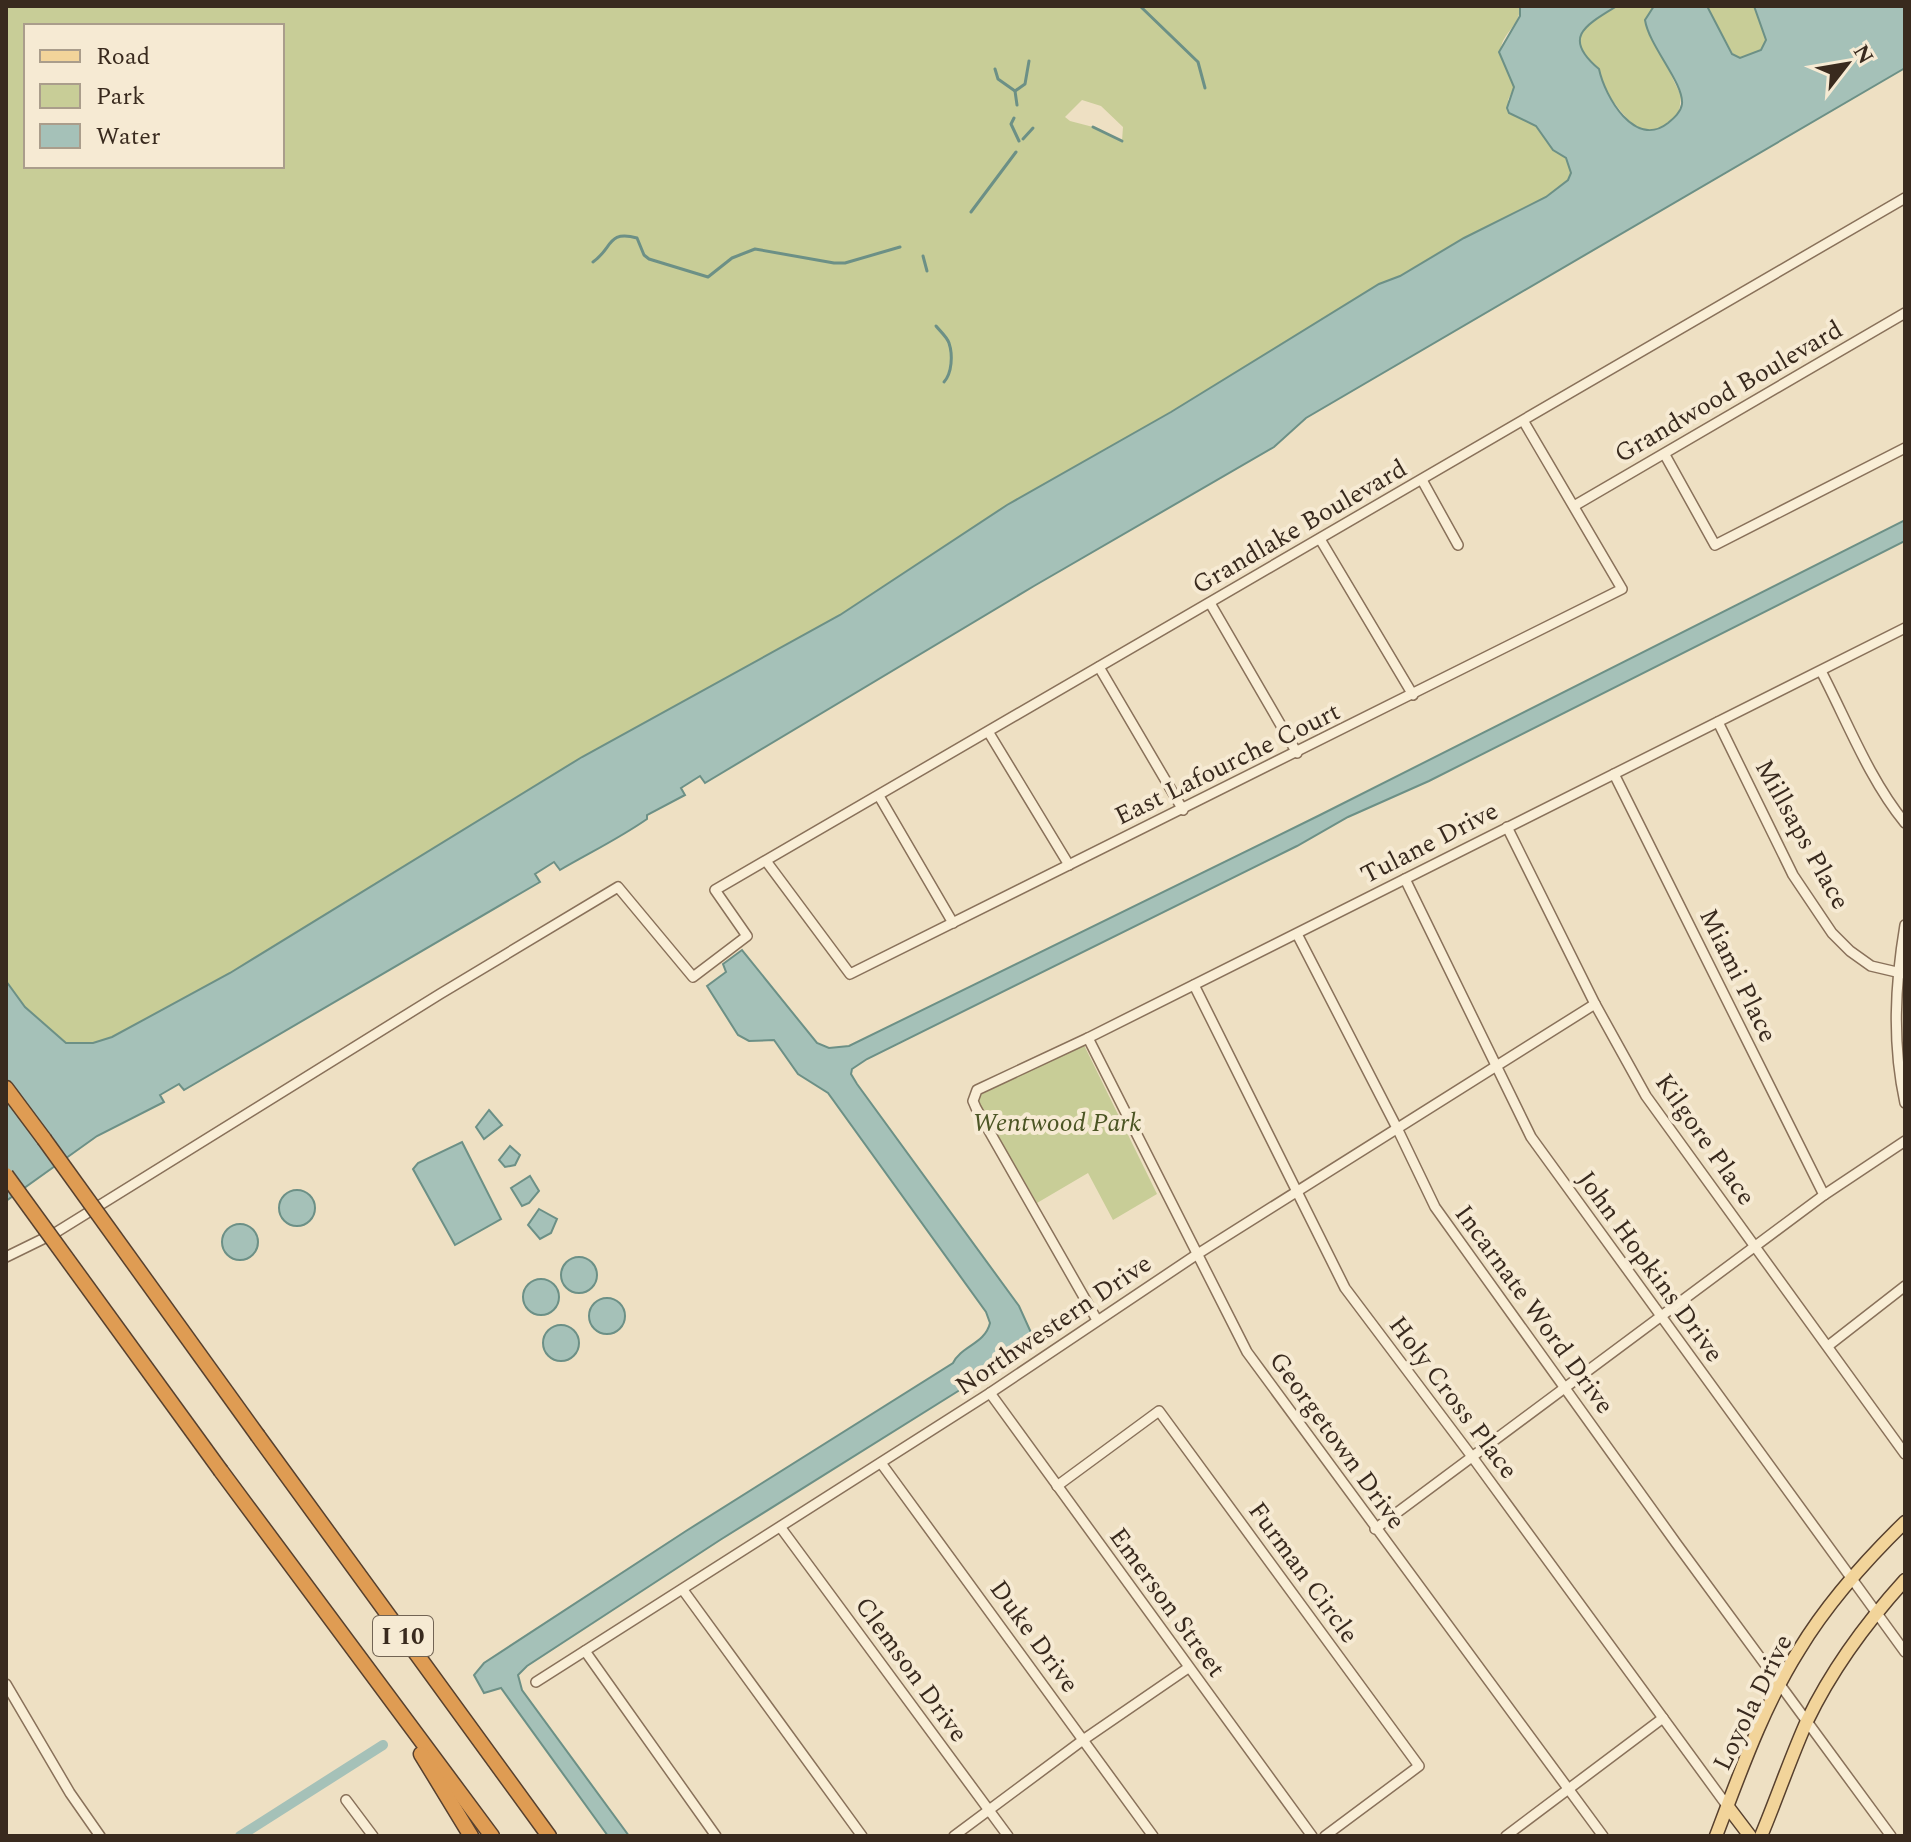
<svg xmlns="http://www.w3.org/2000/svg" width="1911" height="1842" viewBox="0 0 1911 1842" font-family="Spectral,serif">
<rect width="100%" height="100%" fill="#eee0c3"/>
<!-- green -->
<g fill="#c8cd97" fill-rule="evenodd">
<path d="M6 6H1520C1521 24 1503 33 1501 48 1500 63 1511 73 1514 87L1508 100 1536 126 1553 150 1566 158 1571 174 1568 180 1546 197 1464 238 1400 276 1379 284 1171 412 1007 505 840 615 582 757 230 973 112 1037 93 1043H66L25 1007 6 981ZM26 26H282V166H26ZM1082 100 1101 106 1123 127 1122 141 1093 127 1070 121 1065 117Z"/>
<path d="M1617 6H1654L1645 20 1681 96 1679 113C1652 142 1637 133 1616 105 1611 98 1605 92 1602 84 1600 79 1601 71 1597 66 1589 59 1574 52 1580 38 1585 23 1604 14 1617 6Z"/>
<polygon points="1707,6 1754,6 1766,40 1762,50 1740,58 1733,54"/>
<polygon points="1083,1043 1157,1194 1113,1220 1088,1173 1037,1203 977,1100 982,1094"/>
</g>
<!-- water -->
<g fill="#a5c1b8" stroke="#6c9086" stroke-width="2">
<path d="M1520 6H1617C1584 26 1562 38 1599 69 1605 97 1635 149 1668 123 1674 118 1681 112 1682 104 1684 83 1649 46 1645 20L1654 6H1707L1732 54 1740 58 1761 50 1766 40 1754 6H1905V68L1306 418 1274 447 1034 586 705 783 700 776 681 788 685 795 647 815V819C620 838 589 853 560 870L554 862 535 874 540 882 184 1090 179 1084 160 1095 164 1102 97 1136 6 1201V981L25 1007 66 1043H93L112 1037 230 973 582 757 840 615 1007 505 1171 412 1379 284 1400 276 1464 238 1546 197 1568 180 1571 173 1566 158 1553 150 1536 126 1509 113 1507 108 1514 87 1499 52 1520 16Z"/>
<path d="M1905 520V541L1429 781 1348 817 1297 846 867 1059 852 1069 851 1074 857 1084 1019 1306 1033 1337 963 1388 720 1540 527 1666 518 1675 522 1690 629 1836H608L501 1688 484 1693 474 1675 484 1663 686 1531 953 1363C961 1346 985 1344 990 1323L986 1312 828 1093 798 1074 774 1040 749 1041 738 1035 707 986 726 972 723 964 742 950 817 1043 829 1048 849 1046 1320 815Z"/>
<polygon points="489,1110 502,1125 484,1139 476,1127"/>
<polygon points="462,1142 501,1219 455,1245 413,1169 418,1163"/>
<polygon points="510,1146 520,1155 515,1165 505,1167 499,1160"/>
<polygon points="530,1176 539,1191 529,1203 522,1206 511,1188"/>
<circle cx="297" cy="1208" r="18"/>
<polygon points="539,1209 557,1219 551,1233 540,1239 528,1225"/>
<circle cx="240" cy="1242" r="18"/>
<circle cx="579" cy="1275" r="18"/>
<circle cx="541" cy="1297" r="18"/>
<circle cx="607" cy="1316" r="18"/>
<circle cx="561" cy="1343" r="18"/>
</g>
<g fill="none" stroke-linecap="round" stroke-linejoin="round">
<!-- stream -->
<g stroke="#6c9086" stroke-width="3">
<polyline points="1140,6 1198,62 1205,88"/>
<polyline points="995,69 998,79 1015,91 1017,105"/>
<polyline points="1015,91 1025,84 1029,61"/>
<polyline points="1014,118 1011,124 1019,141"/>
<polyline points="1093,127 1122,141"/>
<polyline points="1023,139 1033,128"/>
<polyline points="971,212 1016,152"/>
<polyline points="923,256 927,271"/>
<path d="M593 262C613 248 607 230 637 238L644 255 649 259 708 277 732 258 755 249 834 263H845L900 247"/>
<path d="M936 326C940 331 947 337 949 343 953 355 952 373 944 382"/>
</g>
<!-- canal -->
<polyline stroke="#a5c1b8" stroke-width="10" points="240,1836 383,1745"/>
<defs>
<g id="minor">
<polyline points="1665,455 1715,545 1905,448"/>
<polyline points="1422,480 1458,545"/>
<polyline points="1574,506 1905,313"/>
<polyline points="1320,539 1413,695"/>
<polyline points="1210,603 1297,753"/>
<polyline points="1099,667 1183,810"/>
<path d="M1821 671C1847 721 1869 779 1905 823"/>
<polyline points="1718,722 1793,875 1832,933 1850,951 1871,966 1905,974"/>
<polyline points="989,733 1069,865"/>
<polyline points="1614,774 1824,1195"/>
<polyline points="879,796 953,923"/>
<polyline points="1507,827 1595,1004 1646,1096 1905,1454"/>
<polyline points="766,861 850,974 1622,589 1524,422"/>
<polyline points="1405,879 1531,1137 1905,1652"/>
<path d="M1905 925C1895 985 1892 1043 1905 1103"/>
<polyline points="1297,934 1397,1128 1435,1207 1676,1543 1891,1836"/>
<polyline points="1194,985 1345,1288 1473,1458 1728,1807"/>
<polyline points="1088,1038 1247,1352 1603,1836"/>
<polyline points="6,1257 55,1233 440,994 618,887 693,977 747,936 715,890 1905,198"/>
<polyline points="1097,1320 976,1108 973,1101 977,1090 1088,1038 1905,628"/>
<polyline points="1828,1346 1905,1286"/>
<polyline points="990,1393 1312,1836"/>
<polyline points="881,1463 1153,1836"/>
<polyline points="1057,1486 1159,1411 1419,1766 1325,1836"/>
<polyline points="781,1528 1008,1836"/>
<polyline points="1375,1529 1824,1195 1905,1141"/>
<polyline points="683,1590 862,1836"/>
<polyline points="585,1651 716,1836"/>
<polyline points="536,1682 990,1393 1196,1255 1595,1004"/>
<polyline points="6,1684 70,1793 100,1836"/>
<polyline points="346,1800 373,1836"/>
<polyline points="954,1836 1083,1740 1188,1668"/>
<polyline points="1506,1836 1663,1718"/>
</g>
<g id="major">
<polyline points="1728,1807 1750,1836"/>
<path d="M1716 1836C1740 1773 1763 1707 1799 1650 1828 1602 1865 1561 1905 1522"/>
<path d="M1761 1836C1777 1798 1790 1759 1807 1721 1832 1669 1866 1623 1905 1580"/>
</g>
<g id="highway">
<polyline points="6,1088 44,1139"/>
<polyline points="258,1436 549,1836"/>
<polyline points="221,1471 492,1836"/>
<polyline points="421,1754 471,1836"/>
</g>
</defs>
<!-- minor casing -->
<use href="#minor" stroke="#89715a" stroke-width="12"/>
<!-- major casing -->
<use href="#major" stroke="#57402e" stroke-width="15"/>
<!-- highway casing -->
<use href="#highway" stroke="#57402e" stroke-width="17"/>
<!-- minor -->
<use href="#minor" stroke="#f9eed6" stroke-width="9"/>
<!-- major -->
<use href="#major" stroke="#f2d49a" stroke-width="12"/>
<!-- highway -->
<use href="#highway" stroke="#df9c53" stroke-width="14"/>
<defs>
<g id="highway-bridge">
<polyline points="44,1139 258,1436"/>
<polyline points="6,1175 221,1471"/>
</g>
</defs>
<!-- highway-bridge casing -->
<use href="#highway-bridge" stroke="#57402e" stroke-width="17" stroke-linecap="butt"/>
<!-- highway-bridge -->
<use href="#highway-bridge" stroke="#df9c53" stroke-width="14"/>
</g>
<g text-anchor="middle" stroke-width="8" stroke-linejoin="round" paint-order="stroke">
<!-- shield labels -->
<rect fill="#f6ead3" stroke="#726454" stroke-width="2" x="373" y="1616" width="60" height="40" rx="6"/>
<g font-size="24" font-weight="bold" fill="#392a1e">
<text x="403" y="1644">I 10</text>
</g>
<!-- street labels -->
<g font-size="26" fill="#392a1e" stroke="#f6ead3">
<text transform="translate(1728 391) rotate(-30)" y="9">Grandwood Boulevard</text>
<text transform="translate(1299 526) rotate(-30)" y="9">Grandlake Boulevard</text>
<text transform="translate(1227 763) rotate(-26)" y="9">East Lafourche Court</text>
<text transform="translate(1803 834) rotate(61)" y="9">Millsaps Place</text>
<text transform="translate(1429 842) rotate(-27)" y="9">Tulane Drive</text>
<text transform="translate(1739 975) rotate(64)" y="9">Miami Place</text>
<text transform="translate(1706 1139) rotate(55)" y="9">Kilgore Place</text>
<text transform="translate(1651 1266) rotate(54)" y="9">John Hopkins Drive</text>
<text transform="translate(1535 1309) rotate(54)" y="9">Incarnate Word Drive</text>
<text transform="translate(1053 1324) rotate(-34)" y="9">Northwestern Drive</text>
<text transform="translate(1454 1397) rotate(53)" y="9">Holy Cross Place</text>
<text transform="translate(1338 1440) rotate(54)" y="9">Georgetown Drive</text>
<text transform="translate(1304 1572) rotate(54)" y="9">Furman Circle</text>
<text transform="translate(1168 1602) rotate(54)" y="9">Emerson Street</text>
<text transform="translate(1035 1636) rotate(54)" y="9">Duke Drive</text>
<text transform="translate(912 1669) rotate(54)" y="9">Clemson Drive</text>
<text transform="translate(1752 1702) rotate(-64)" y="9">Loyola Drive</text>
</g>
<!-- park labels -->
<g font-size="26" font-style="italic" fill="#4b5524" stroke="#f6ead3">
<text x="1057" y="1131">Wentwood Park</text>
</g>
</g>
<!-- border -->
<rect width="1911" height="1842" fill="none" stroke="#392a1e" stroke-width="16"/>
<!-- legend -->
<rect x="24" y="24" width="260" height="144" fill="#f6ead3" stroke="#aa9d8b" stroke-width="2"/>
<rect x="40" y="50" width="40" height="12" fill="#f2d49a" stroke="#aa9d8b" stroke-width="2"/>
<text x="96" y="64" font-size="24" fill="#392a1e">Road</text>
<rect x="40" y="84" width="40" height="24" fill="#c8cd97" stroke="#aa9d8b" stroke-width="2"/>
<text x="96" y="104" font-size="24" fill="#392a1e">Park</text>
<rect x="40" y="124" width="40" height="24" fill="#a5c1b8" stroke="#aa9d8b" stroke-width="2"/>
<text x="96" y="144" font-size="24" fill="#392a1e">Water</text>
<!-- north arrow -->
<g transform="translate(1847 64) rotate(59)" stroke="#f6ead3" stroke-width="6" paint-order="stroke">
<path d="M0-6L14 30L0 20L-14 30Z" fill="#392a1e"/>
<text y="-12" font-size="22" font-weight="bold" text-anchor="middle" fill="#392a1e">N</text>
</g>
</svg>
